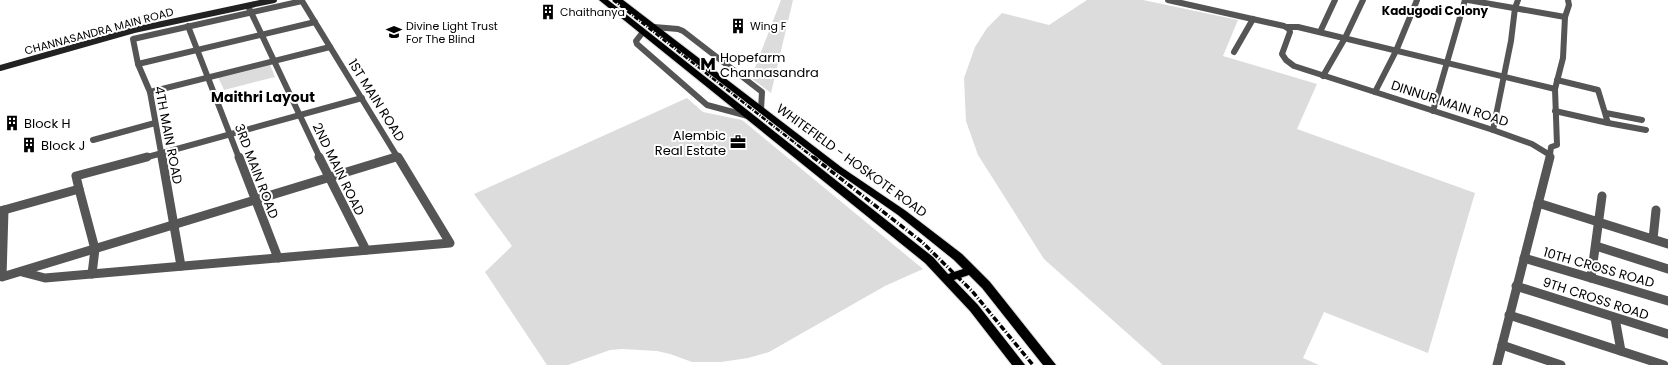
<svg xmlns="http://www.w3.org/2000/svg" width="1668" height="365" viewBox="0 0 1668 365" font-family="Poppins,sans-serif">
<rect width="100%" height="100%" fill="#fff"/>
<!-- green -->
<g fill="#dcdcdc">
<polygon points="781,0 793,0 771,93 751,78"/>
<polygon points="1087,0 1143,0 1238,20 1223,56 1317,84 1297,129 1475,193 1428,353 1324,312 1303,358 1319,365 1163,365 1044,259 978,155 966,121 964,78 975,47 987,28 1002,13 1049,25"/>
<polygon points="269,62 275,77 224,90 217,75"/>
<polygon points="687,98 703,112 742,120 923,269 885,286 769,352 748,358 721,362 692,362 670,354 657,351 622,349 610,350 568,365 547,365 485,272 512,246 474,194"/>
</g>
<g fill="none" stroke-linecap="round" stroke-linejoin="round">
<defs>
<polygon id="primary" points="599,0 608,0 933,257 948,274 963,269 954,260 898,215 835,171 614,0 623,0 841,167 906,211 962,254 990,282 1056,365 1043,365 982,288 969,275 954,280 978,305 1025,365 1012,365 970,311 925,263"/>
</defs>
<!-- primary casing -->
<use href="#primary" stroke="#dbdbdb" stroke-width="2"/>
<!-- minor-far1 -->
<g stroke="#555" stroke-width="6">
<polyline points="1468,0 1565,17"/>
<polyline points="249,8 320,158"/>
<polyline points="188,26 239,158"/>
<polyline points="654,27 678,29 683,31 762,92 761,110"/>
<polyline points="1287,27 1298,27 1555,89"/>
<polyline points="643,32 636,41 637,44 707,105 748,116"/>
<polyline points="1320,32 1335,0"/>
<polyline points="1234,52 1253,19"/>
<polyline points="138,64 315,22"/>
<polyline points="1323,76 1345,38 1363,0"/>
<polyline points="150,92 330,47"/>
<polyline points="1375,92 1396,51 1417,0"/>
<polyline points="1433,111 1465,0"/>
<polyline points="1555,111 1608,123 1598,90 1557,80"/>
<polyline points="1606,113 1642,120"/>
<polyline points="1608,123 1646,130"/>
<polyline points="1493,130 1511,41 1515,8 1518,0"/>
<polyline points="93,140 155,123"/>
<polyline points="1550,155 1551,147 1557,145 1555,89 1563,58 1565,17 1569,5 1568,0"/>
<polyline points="144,158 362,98"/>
<polyline points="162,158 150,92 138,64 133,39 302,1 398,158"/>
<polyline points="393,158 398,156"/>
</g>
<!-- minor -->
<g stroke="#555" stroke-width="9">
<polyline points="162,157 181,266"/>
<polyline points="239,157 278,258"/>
<polyline points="319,157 366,250"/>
<polyline points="79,189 95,249 92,274"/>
<polyline points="1538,203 1668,244"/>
<polyline points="4,210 79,189 76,176 147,157"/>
<polyline points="0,211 4,210 2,277 396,157"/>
<polyline points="1653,239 1656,210"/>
<polyline points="1596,246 1668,269"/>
<polyline points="1524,258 1668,301"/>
<polyline points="22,272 45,278 450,243 398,157"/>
<polyline points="1591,278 1602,196"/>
<polyline points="1516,286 1668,334"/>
<polyline points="1509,315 1664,365"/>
<polyline points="1615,318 1621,351"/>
<polyline points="1502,345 1561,365"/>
</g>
<!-- tertiary-far1 -->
<polyline stroke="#555" stroke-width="6" points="1168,0 1284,26 1289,29 1290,32 1282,54 1286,60 1294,66 1493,130 1532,144 1550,155 1549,158"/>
<!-- tertiary -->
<polyline stroke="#555" stroke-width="9" points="1497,365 1550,157"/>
<!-- secondary -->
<polyline stroke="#222" stroke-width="6" points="0,68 134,30 274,0"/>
<!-- primary -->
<use href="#primary" fill="#000" fill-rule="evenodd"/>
<!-- rail-far1 -->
<polyline stroke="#000" stroke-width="2.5" stroke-dasharray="5 1.5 1 1.5" stroke-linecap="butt" points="613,0 814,158"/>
<!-- rail -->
<polyline stroke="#000" stroke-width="3.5" stroke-dasharray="6 2 1 2" stroke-linecap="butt" points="813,157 922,242 972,291 1033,365"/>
</g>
<!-- icons -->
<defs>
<symbol id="building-bare" viewBox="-9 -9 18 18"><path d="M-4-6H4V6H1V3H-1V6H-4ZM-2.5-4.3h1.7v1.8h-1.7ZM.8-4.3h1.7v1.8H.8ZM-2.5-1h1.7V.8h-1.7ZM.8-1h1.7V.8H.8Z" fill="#000" stroke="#fff" stroke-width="2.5" paint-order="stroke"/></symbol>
<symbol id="school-bare" viewBox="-9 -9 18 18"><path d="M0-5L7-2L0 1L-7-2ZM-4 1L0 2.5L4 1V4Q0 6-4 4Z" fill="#000" stroke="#fff" stroke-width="2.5" paint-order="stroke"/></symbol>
<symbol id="metro-bare" viewBox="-9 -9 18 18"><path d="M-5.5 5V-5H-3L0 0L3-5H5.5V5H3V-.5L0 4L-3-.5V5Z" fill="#000" stroke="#fff" stroke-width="2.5" paint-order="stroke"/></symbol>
<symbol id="office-bare" viewBox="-9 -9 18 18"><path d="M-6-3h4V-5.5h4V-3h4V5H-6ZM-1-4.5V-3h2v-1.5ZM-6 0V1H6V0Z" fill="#000" stroke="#fff" stroke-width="2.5" paint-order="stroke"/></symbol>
</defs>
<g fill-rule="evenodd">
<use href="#building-bare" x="537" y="1" width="22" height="22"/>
<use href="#building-bare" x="727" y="15" width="22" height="22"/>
<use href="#school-bare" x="383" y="21" width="22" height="22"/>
<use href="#metro-bare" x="697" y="53" width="22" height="22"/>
<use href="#building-bare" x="1" y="112" width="22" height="22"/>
<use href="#office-bare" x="727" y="131" width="22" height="22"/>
<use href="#building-bare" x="18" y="134" width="22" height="22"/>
</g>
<g text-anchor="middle" stroke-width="4" stroke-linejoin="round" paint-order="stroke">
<!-- far-poi labels -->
<g font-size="11" fill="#000" stroke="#fff" text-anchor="start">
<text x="560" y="16">Chaithanya</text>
<text x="406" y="30">Divine Light Trust<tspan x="406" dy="13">For The Blind</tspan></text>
<text x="750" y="30">Wing F</text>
</g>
<!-- far-street labels -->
<g font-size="11" fill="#000" stroke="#fff">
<text transform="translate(99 31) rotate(-15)" y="4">CHANNASANDRA MAIN ROAD</text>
</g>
<!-- far-neighbourhood labels -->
<g font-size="12" font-weight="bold" fill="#000" stroke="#fff">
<text x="1435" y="15">Kadugodi Colony</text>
</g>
<!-- poi labels -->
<g font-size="13" fill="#000" stroke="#fff" text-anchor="start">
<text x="720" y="62">Hopefarm<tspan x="720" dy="15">Channasandra</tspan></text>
<text x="24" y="128">Block H</text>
<text x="726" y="140" text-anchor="end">Alembic<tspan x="726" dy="15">Real Estate</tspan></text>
<text x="41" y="150">Block J</text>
</g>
<!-- street labels -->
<g font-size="13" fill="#000" stroke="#fff">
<text transform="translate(377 100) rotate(58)" y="5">1ST MAIN ROAD</text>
<text transform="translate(1450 103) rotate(18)" y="5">DINNUR MAIN ROAD</text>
<text transform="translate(169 135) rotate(79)" y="5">4TH MAIN ROAD</text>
<text transform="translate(852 160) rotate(36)" y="5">WHITEFIELD - HOSKOTE ROAD</text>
<text transform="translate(339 169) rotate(64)" y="5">2ND MAIN ROAD</text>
<text transform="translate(257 171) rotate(69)" y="5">3RD MAIN ROAD</text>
<text transform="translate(1599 267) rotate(16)" y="5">10TH CROSS ROAD</text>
<text transform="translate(1596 298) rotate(18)" y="5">9TH CROSS ROAD</text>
</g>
<!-- neighbourhood labels -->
<g font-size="14" font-weight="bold" fill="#000" stroke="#fff">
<text x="263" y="102">Maithri Layout</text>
</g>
</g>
</svg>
